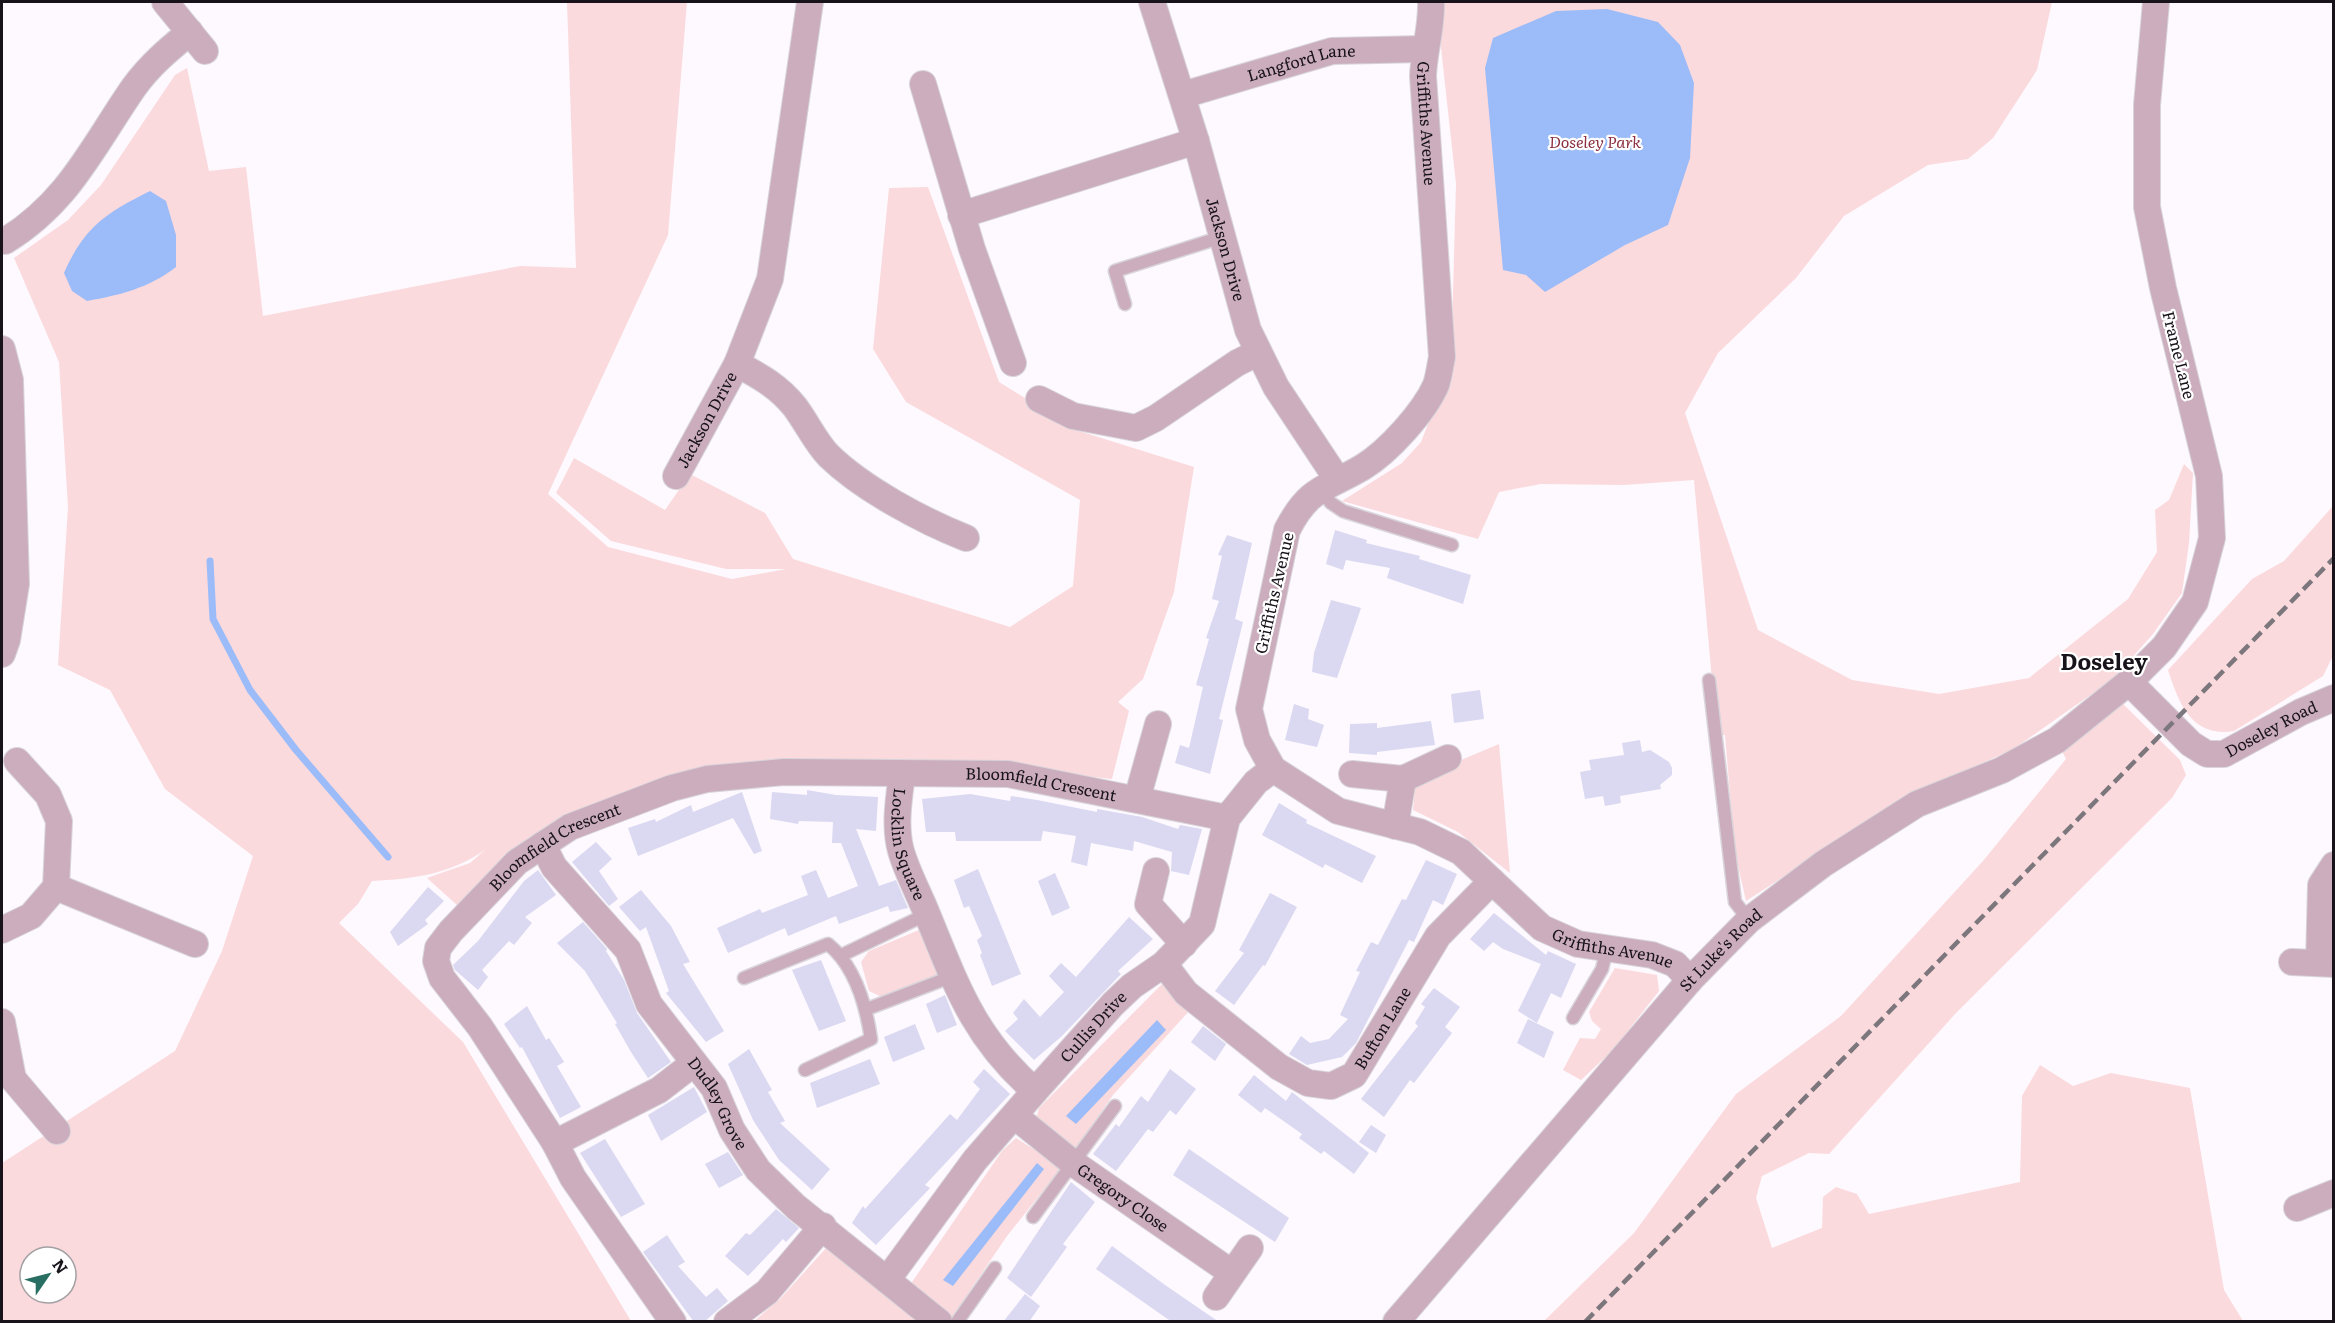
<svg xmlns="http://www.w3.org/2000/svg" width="2335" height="1323" viewBox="0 0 2335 1323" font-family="Literata,serif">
<rect width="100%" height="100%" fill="#fdf9fe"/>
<!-- green -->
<g fill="#fbdadd" fill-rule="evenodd">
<path d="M567 2H687L668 235 548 494 608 547 732 579 786 569H726L611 541 556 493 574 458 665 510 690 474 765 513 793 559 1010 627 1073 586 1080 500 906 402 873 349 889 188 928 187 999 382 1079 431 1194 467 1174 592 1143 679 1118 702 1129 711 1112 779 967 764 644 796 458 906 427 878 470 863 486 849C452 874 413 879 372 881L358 904 339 923 463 1042 631 1321 2 1322V1163L175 1051 222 951 253 856 165 789 110 690 58 665 68 507 59 362 14 258 68 220 101 185 175 75 187 68 209 171 246 167 263 316 520 266 576 268ZM30 1257H66V1293H30Z"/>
<polygon points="1436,2 2052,2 2037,70 1993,138 1968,159 1928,165 1844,216 1796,278 1718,353 1685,413 1758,630 1852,680 1939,694 2029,678 2128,599 2157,552 2155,510 2169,500 2184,464 2193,473 2189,543 2182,593 2153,634 2113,679 2012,750 1912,793 1746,901 1735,852 1725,735 1717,735 1694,480 1624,485 1541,484 1499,492 1478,539 1342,501 1402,463 1421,442 1451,366 1456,184"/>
<path d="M2333 506V656L2323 676 2234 731C2192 738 2179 704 2168 670L2252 579 2284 561Z"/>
<polygon points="2123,704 2180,760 2186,775 2172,798 1956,1013 1829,1154 1809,1153 1762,1176 1756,1198 1772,1248 1822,1228 1823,1197 1836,1187 1857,1194 1869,1214 2020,1182 2022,1096 2040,1065 2073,1086 2111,1073 2190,1088 2224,1290 2243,1321 1543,1322 1634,1233 1736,1094 1841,1016 1983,861 2066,759 2061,749"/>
<polygon points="1499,744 1510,873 1458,832 1413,810 1416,779"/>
<polygon points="919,930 940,978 884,998 869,991 861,962 869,951"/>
<polygon points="1615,968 1657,975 1659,991 1613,1050 1581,1080 1563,1070 1580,1038 1595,1039 1601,1029 1592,1021 1589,1012"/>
<polygon points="1162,984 1190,1010 1113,1095 1074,1151 1035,1123 1039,1108"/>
<polygon points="1016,1138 1062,1167 1007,1236 952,1317 910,1285 1002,1151"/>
<polygon points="826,1248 919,1321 753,1322 780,1299"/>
</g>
<!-- water -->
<g fill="#9bbcf8">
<polygon points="1607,9 1658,22 1680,45 1694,83 1690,158 1668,225 1625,245 1545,292 1526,275 1503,270 1485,68 1493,38 1556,11"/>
<path d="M150 191 166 201 176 235V267C149 288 120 295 87 301L72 291 64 273C84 227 106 213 150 191Z"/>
<polygon points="1157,1020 1166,1030 1076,1124 1066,1116"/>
<polygon points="1037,1163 1044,1169 953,1286 943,1280"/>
</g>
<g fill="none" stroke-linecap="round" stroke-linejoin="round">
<!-- stream -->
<polyline stroke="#9bbcf8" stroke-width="7" points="210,561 213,619 250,690 296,750 388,857"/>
</g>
<!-- building -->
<g fill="#dbd8f2">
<polygon points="1335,530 1367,540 1366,543 1420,556 1419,559 1471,575 1463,604 1387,578 1390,568 1346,560 1343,570 1326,564"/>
<polygon points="1227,535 1252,543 1235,619 1243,622 1219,719 1223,720 1210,774 1175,763 1180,745 1189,748 1203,687 1196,685 1209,639 1206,638 1219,601 1212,599 1222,556 1218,555"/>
<polygon points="1331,600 1361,608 1337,678 1312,672 1314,653"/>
<polygon points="1480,690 1484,719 1454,723 1451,694"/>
<polygon points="1294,704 1309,709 1308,719 1324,725 1317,747 1285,740"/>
<polygon points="1431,721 1435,745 1377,752 1377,755 1349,753 1350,724 1377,723 1377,728"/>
<polygon points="1640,740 1642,752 1650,750 1669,762 1672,768 1672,775 1660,785 1661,789 1620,796 1621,803 1605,806 1603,796 1585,799 1580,772 1591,770 1589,760 1624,755 1622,743"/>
<polygon points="807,790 836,795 878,797 876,831 856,829 879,886 896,880 908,908 890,912 888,906 839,924 836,916 788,936 785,928 728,953 717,928 760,909 762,913 808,895 801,876 816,870 828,898 858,886 841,843 832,843 833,822 799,821 798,824 770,819 772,792 807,795"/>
<polygon points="742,792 762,851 754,854 733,818 638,856 628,828 655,819 656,822 691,805 693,812"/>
<polygon points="970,794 1010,801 1011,796 1037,800 1097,812 1097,809 1142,817 1178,829 1180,825 1202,829 1189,875 1171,871 1172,852 1134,841 1133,851 1091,843 1087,866 1071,862 1076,836 1043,831 1041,841 956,841 955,832 926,832 922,799"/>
<polygon points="1279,803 1307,820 1306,823 1376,856 1362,883 1325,864 1323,868 1262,835"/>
<polygon points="596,842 612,859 599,871 618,899 609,906 572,862"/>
<polygon points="1426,860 1457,874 1443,905 1433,900 1414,942 1409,940 1356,1043 1342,1057 1307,1065 1289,1054 1301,1036 1310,1043 1329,1039 1348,1019 1340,1015 1360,972 1356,971 1371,942 1378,945 1402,899 1406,900"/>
<polygon points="978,869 1021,974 992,986 980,955 982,953 977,940 982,936 969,906 964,908 954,880"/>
<polygon points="538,870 556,895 525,917 532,923 514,945 509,941 482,970 488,977 478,990 455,970 453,965 478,941 524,881"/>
<polygon points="1055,873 1070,908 1052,916 1038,881"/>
<polygon points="428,887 444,901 425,920 428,924 398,946 390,932"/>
<polygon points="641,890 671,926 690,962 683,964 724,1031 706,1042 666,993 669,991 646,927 640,931 619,907"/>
<polygon points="1270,893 1297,907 1265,966 1263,965 1234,1005 1215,991 1244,953 1239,950"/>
<polygon points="1494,913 1546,955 1548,951 1576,964 1561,998 1551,993 1537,1023 1518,1011 1541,964 1503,949 1493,942 1484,951 1470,939"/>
<polygon points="1129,917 1153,939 1118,971 1121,974 1062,1036 1034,1060 1005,1031 1018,1019 1013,1013 1024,999 1040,1017 1064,992 1049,976 1061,963 1076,977"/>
<polygon points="583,922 607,949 606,951 624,980 637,1013 671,1062 648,1078 631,1052 615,1024 617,1023 585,971 557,943"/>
<polygon points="821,960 846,1021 819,1031 792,970"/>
<polygon points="1434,988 1460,1007 1445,1027 1452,1033 1414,1083 1410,1080 1384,1117 1361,1099 1418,1026 1415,1023 1425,1007 1421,1004"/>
<polygon points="945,995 957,1025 937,1033 926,1004"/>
<polygon points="527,1006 546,1040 549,1038 564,1062 557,1066 581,1107 560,1118 522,1047 520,1048 504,1024"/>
<polygon points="1528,1019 1554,1032 1544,1058 1517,1043"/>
<polygon points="915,1024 925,1049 893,1062 884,1037"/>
<polygon points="1203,1026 1226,1044 1215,1061 1191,1042"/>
<polygon points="749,1049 772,1090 768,1092 785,1121 780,1123 830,1169 812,1190 779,1160 753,1120 728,1064"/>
<polygon points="870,1059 880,1084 817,1108 810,1083"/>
<polygon points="984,1069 1010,1094 925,1185 930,1188 876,1245 852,1223 863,1206 865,1209 950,1114 957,1120 980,1089 973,1082"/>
<polygon points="1170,1069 1196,1089 1176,1115 1170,1110 1153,1132 1148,1129 1116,1171 1093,1154 1116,1124 1119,1127 1141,1096 1148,1102"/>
<polygon points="1254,1075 1286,1101 1292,1092 1369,1153 1354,1174 1324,1151 1321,1154 1299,1138 1302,1134 1265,1108 1261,1113 1238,1095"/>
<polygon points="694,1087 707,1112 661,1141 648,1115"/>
<polygon points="1371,1125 1386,1135 1376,1153 1359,1142"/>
<polygon points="605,1139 645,1204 621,1217 580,1153"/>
<polygon points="1189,1149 1289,1218 1275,1242 1173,1175"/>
<polygon points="728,1152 743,1175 719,1188 705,1164"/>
<polygon points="1071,1182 1095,1202 1063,1244 1067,1247 1031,1297 1007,1278"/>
<polygon points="776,1209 799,1228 786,1242 783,1239 748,1276 725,1256 746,1233 750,1235"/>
<polygon points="667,1235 685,1262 678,1266 706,1297 717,1288 728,1301 704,1322 694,1322 643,1252"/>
<polygon points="1112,1246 1165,1285 1219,1322 1172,1322 1096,1269"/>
<polygon points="1025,1294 1040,1306 1029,1322 1003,1322"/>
</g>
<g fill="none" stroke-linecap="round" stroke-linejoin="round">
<defs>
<g id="lane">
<polyline points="1125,304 1115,271 1222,237"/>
<polyline points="1320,489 1331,503 1343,511 1452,545"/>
<polyline points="1709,680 1735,902 1749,920"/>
<polyline points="842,955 927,914"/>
<path d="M744 978 828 944C855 966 866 1005 871 1039L805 1070"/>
<polyline points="867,1009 953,976"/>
<polyline points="1573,1018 1602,969 1607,949"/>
<polyline points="1033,1217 1115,1106"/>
<polyline points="957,1322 995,1268"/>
</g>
<g id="street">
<polyline points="165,2 205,51"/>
<path id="s1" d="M1152 2 1196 141 1248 330 1276 387 1337 479"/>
<path id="s2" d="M1431 2C1432 27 1424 50 1423 76L1442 357C1440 366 1439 376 1436 385 1424 412 1389 451 1363 467 1326 489 1309 487 1287 530L1249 709 1257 740 1273 769 1338 811 1420 832 1461 852 1542 928 1578 944 1652 955 1675 964 1690 980"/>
<polyline points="923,84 972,249 1013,363"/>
<path id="s3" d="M1183 95 1332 51 1424 49"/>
<polyline points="961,215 1196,141"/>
<path d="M5 241C69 202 93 146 134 87 150 65 169 49 190 32"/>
<polyline points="2,349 10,380 16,584 7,640 2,654"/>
<path d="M737 364C760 376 779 387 795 407 807 423 816 443 829 456 863 489 923 521 966 538"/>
<polyline points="1039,399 1073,416 1136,428 1156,418 1237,363 1257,353"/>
<path id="s4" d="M676 476 737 364 770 279 810 2"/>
<path id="s5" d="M2129 682 2191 744 2207 754H2224L2301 712 2334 698"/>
<path id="s6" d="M902 774C899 798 894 826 901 851 907 872 919 894 927 914 957 987 974 1038 1035 1091"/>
<polyline points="1352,774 1403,779"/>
<polyline points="1137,799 1158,724"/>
<polyline points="1395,826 1403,779 1448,758"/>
<path id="s7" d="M543 845 554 867 628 950 649 1004 714 1088 732 1130 758 1170 796 1207 939 1322"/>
<polyline points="1156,871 1148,904 1184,944"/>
<polyline points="56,887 195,944"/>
<polyline points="2,930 31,916 56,887 59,821 48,795 17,761"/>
<polyline points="2292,962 2334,964"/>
<polyline points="2319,963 2321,885 2334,865"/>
<path id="s8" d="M1164 964 1186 993 1279 1067 1308 1083 1331 1086 1354 1075 1438 936 1492 881"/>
<polyline points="2,1022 13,1079 57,1131"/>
<path id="s9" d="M1016 1117 1073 1163 1232 1273"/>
<polyline points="555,1143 659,1090 694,1063"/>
<polyline points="2297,1208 2334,1193"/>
<path id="s10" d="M887 1280 975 1160 1035 1091 1113 1004 1132 986 1164 964 1202 924 1227 818 1256 782 1273 769"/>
<polyline points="1216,1297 1250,1248"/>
<path id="s11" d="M673 1322 573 1178 555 1143 480 1027 442 978 436 961 438 948 451 931 517 862 570 827 672 788 707 779 784 772 1008 774 1227 818"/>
<polyline points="727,1322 767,1292 823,1226"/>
<path id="s12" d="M1396 1322 1690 980 1749 920 1823 864 1917 804 2002 770 2057 740 2129 682 2164 647 2195 602 2212 538 2209 476 2163 288 2147 207V105L2156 2"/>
</g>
</defs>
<!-- lane casing -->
<use href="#lane" stroke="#d8d4da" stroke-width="15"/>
<!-- street casing -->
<use href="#street" stroke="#d8d4da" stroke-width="28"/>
<!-- lane -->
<use href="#lane" stroke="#cbadbd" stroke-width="12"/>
<!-- street -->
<use href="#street" stroke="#cbadbd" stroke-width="26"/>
<!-- rail -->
<polyline stroke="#7c767d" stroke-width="4.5" stroke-dasharray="12 6" stroke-linecap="butt" points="1585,1322 2334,558"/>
</g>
<g text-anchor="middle" stroke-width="4.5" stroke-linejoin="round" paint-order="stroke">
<!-- street labels -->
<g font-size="16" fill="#18121a" stroke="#fff">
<text dy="6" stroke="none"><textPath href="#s3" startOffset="123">Langford Lane</textPath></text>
<text dy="6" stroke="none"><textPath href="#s2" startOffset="122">Griffiths Avenue</textPath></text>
<text dy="6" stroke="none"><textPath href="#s1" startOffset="258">Jackson Drive</textPath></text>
<text transform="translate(2179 355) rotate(76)" y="6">Frame Lane</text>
<text dy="6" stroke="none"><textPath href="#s4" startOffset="64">Jackson Drive</textPath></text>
<text transform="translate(1274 593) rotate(-77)" y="6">Griffiths Avenue</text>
<text dy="6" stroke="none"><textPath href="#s5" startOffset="177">Doseley Road</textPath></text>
<text dy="6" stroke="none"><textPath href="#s11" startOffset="1107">Bloomfield Crescent</textPath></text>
<text dy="6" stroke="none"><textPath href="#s6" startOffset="72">Locklin Square</textPath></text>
<text dy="6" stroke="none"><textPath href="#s11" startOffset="603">Bloomfield Crescent</textPath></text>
<text dy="6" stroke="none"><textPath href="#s2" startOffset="1238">Griffiths Avenue</textPath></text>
<text dy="6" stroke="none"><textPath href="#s12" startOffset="494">St Luke's Road</textPath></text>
<text dy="6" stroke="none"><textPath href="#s10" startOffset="327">Cullis Drive</textPath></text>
<text dy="6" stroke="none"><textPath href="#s8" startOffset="292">Bufton Lane</textPath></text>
<text dy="6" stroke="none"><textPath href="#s7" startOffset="315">Dudley Grove</textPath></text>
<text dy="6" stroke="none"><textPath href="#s9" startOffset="134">Gregory Close</textPath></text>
</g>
<!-- park labels -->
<g font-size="16" font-style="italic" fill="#8b3043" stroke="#fff">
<text x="1595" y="148">Doseley Park</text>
</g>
<!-- district labels -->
<g font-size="22" font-weight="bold" fill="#18121a" stroke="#fff">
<text x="2104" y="670">Doseley</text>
</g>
</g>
<!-- border -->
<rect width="2335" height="1323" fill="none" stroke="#18121a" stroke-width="6"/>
<!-- north arrow -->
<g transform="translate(48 1275) rotate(55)"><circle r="28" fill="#ffffff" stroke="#a3a0a3" stroke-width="1.5"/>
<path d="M0-4.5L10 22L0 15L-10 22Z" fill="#286e62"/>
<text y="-9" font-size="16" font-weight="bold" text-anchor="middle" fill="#18121a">N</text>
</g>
</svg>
